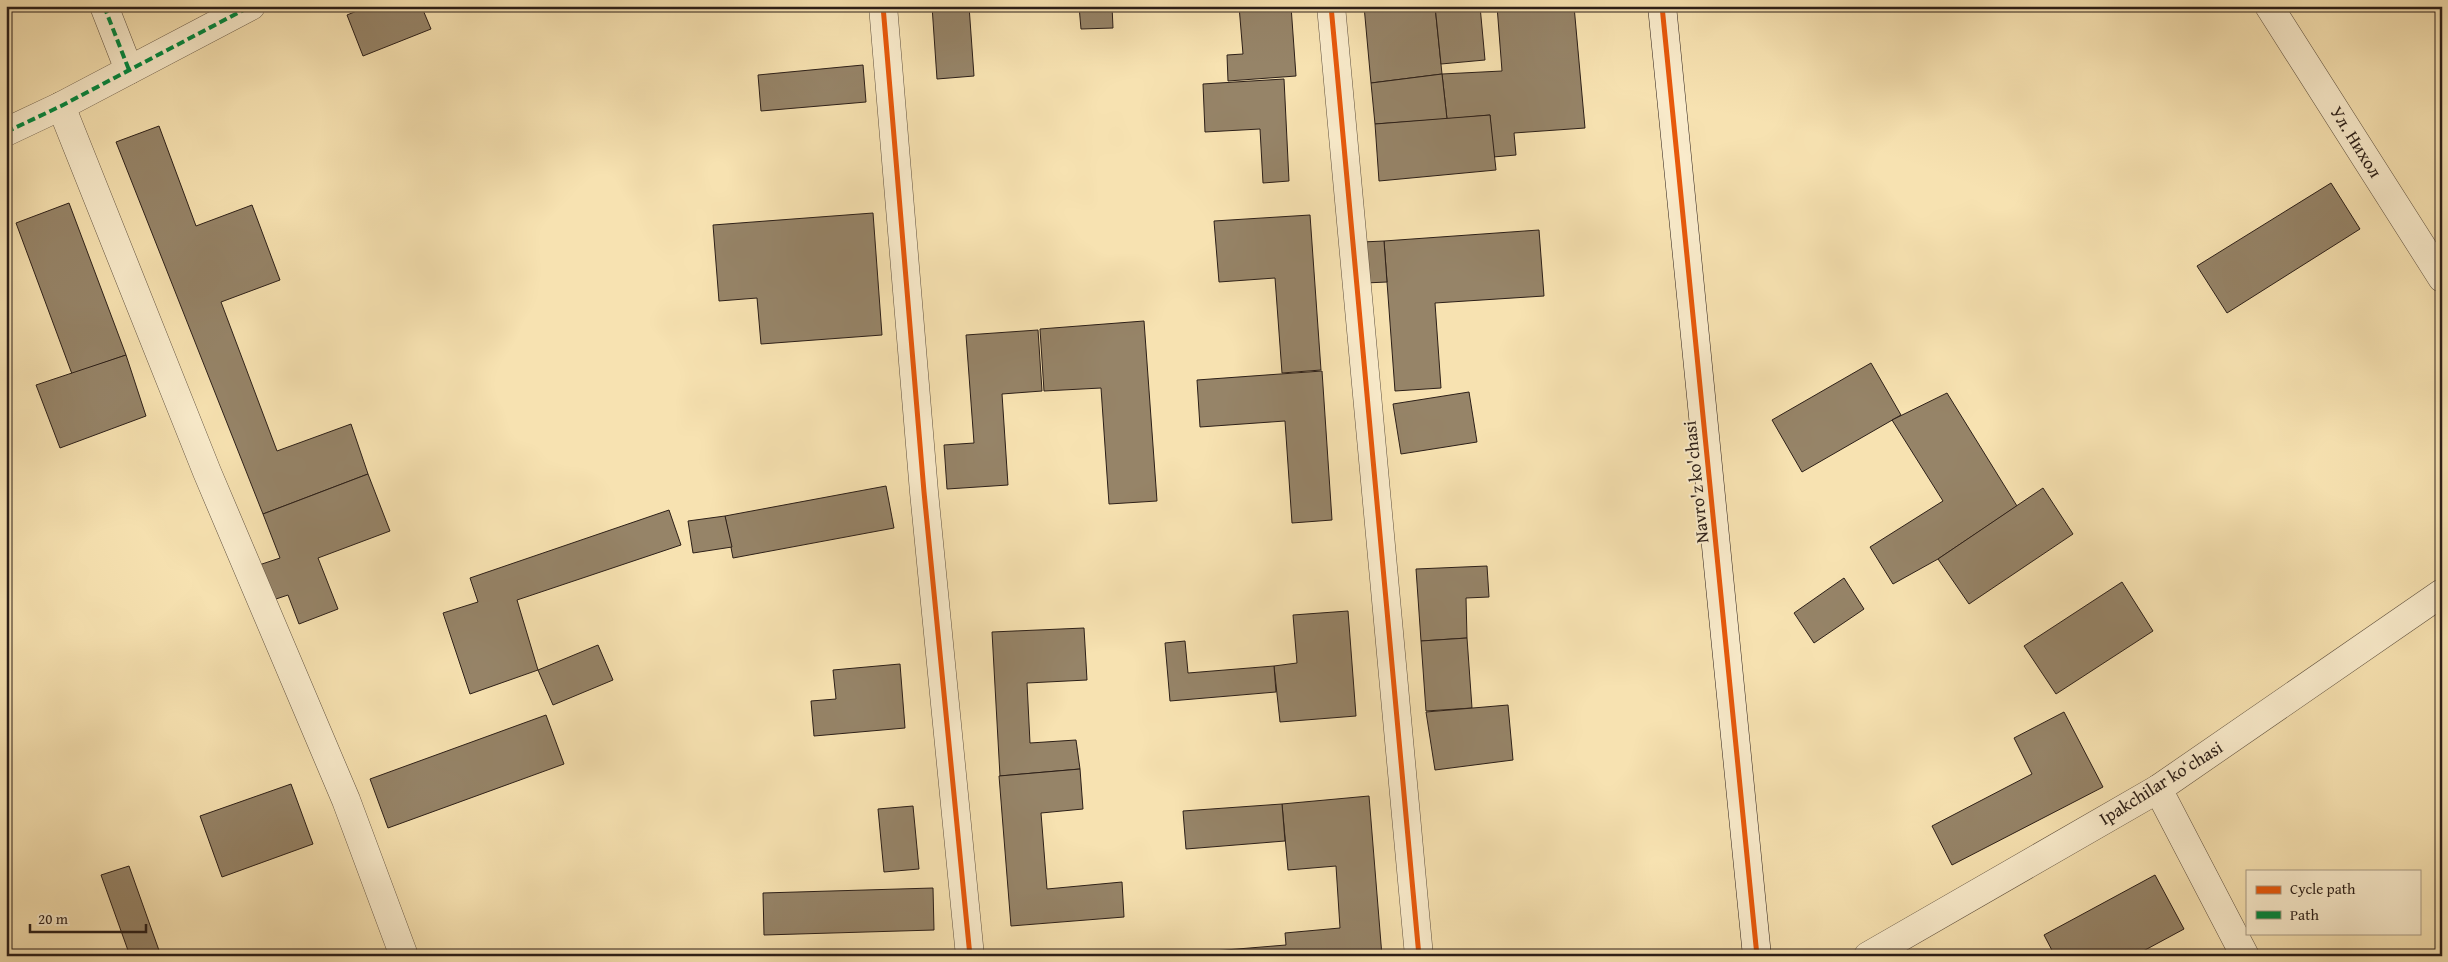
<svg xmlns="http://www.w3.org/2000/svg" width="2448" height="962" viewBox="0 0 2448 962" font-family="'Gentium Book Plus',serif">
<rect width="100%" height="100%" fill="#f7e2b1"/>
<filter id="stains"><feTurbulence type="fractalNoise" baseFrequency=".004" numOctaves="4"/><feColorMatrix values="0 0 0 0 .2 0 0 0 0 .09 0 0 0 0 .02 0 0 0 .5 -.17"/></filter>
<radialGradient id="worn" r=".72"><stop offset=".6" stop-color="#630" stop-opacity="0"/><stop offset="1" stop-color="#630" stop-opacity=".3"/></radialGradient>
<!-- building -->
<g fill="#968468" stroke="#2c1f18">
<polygon points="369,6 431,6 423,10 431,29 363,56 347,15"/>
<polygon points="932,6 969,6 974,76 937,79"/>
<polygon points="1079,6 1112,6 1113,28 1081,29"/>
<polygon points="1239,6 1291,6 1296,76 1228,81 1227,55 1243,54"/>
<polygon points="1364,6 1435,6 1442,74 1371,83"/>
<polygon points="1435,6 1480,6 1485,60 1441,64"/>
<polygon points="1497,6 1574,6 1585,128 1514,133 1516,155 1493,157 1490,115 1447,119 1442,74 1502,71"/>
<polygon points="863,65 866,102 761,111 758,75"/>
<polygon points="1442,74 1447,119 1375,124 1371,83"/>
<polygon points="1284,79 1289,181 1263,183 1260,129 1205,132 1203,84"/>
<polygon points="1490,115 1496,170 1379,181 1375,124"/>
<polygon points="159,126 196,226 252,205 280,280 221,302 277,451 351,424 368,474 263,514 116,142"/>
<polygon points="2331,183 2360,229 2227,313 2197,266"/>
<polygon points="69,203 126,355 72,374 16,223"/>
<polygon points="873,213 882,335 761,344 757,298 719,301 713,225"/>
<polygon points="1310,215 1321,370 1282,373 1275,278 1219,282 1214,221"/>
<polygon points="1539,230 1544,296 1435,303 1441,388 1395,391 1384,241"/>
<polygon points="1384,241 1387,282 1365,283 1362,242"/>
<polygon points="1144,321 1157,501 1109,504 1101,388 1044,391 1040,329"/>
<polygon points="1038,330 1042,391 1002,394 1008,485 947,489 944,445 974,443 966,335"/>
<polygon points="126,355 146,416 60,448 36,385"/>
<polygon points="1871,363 1901,415 1802,472 1772,420"/>
<polygon points="1322,371 1332,520 1292,523 1285,421 1200,427 1197,380"/>
<polygon points="1469,392 1477,442 1401,454 1393,404"/>
<polygon points="1947,393 2017,506 1938,559 1893,584 1870,547 1943,501 1892,420"/>
<polygon points="368,474 390,531 318,558 338,609 299,624 288,595 273,600 259,565 280,558 263,514"/>
<polygon points="886,486 894,528 733,558 725,516"/>
<polygon points="2043,488 2073,534 1969,604 1938,559"/>
<polygon points="669,510 681,545 517,600 538,670 470,694 443,613 478,602 470,578"/>
<polygon points="725,516 732,547 693,553 688,521"/>
<polygon points="1487,566 1489,597 1466,598 1467,638 1421,641 1416,569"/>
<polygon points="1844,578 1864,609 1814,643 1794,613"/>
<polygon points="2122,582 2153,631 2056,694 2024,646"/>
<polygon points="1348,611 1356,716 1280,722 1274,666 1297,663 1293,615"/>
<polygon points="1084,628 1087,680 1027,683 1030,743 1076,740 1080,769 1000,776 992,632"/>
<polygon points="1467,638 1472,708 1426,711 1421,641"/>
<polygon points="1185,641 1188,673 1274,666 1276,692 1170,701 1165,643"/>
<polygon points="598,645 613,680 553,705 538,670"/>
<polygon points="900,664 905,728 814,736 811,701 836,699 833,670"/>
<polygon points="1508,705 1513,760 1435,770 1426,712"/>
<polygon points="2064,712 2103,787 1952,865 1932,826 2032,774 2014,738"/>
<polygon points="546,715 564,764 388,828 370,779"/>
<polygon points="1080,769 1083,809 1041,813 1047,889 1122,882 1124,917 1011,926 999,776"/>
<polygon points="291,784 313,844 222,877 200,816"/>
<polygon points="1369,796 1382,956 1201,956 1201,952 1286,945 1285,933 1340,928 1336,866 1288,870 1282,804"/>
<polygon points="1282,804 1285,841 1186,849 1183,811"/>
<polygon points="913,806 919,869 884,872 878,809"/>
<polygon points="129,866 161,956 130,956 101,875"/>
<polygon points="2155,875 2184,929 2134,956 2055,956 2044,935"/>
<polygon points="933,888 934,930 764,935 763,893"/>
</g>
<g fill="none" stroke-linecap="round" stroke-linejoin="round">
<defs>
<g id="street">
<polyline points="104,6 129,70"/>
<polyline points="883,6 924,492 970,956"/>
<polyline points="1331,6 1419,956"/>
<polyline points="2269,6 2442,278"/>
<polyline points="61,106 207,472 346,800 404,956"/>
<polyline points="6,132 61,106 251,6"/>
<polyline points="2158,789 2245,956"/>
<polyline points="1868,956 2158,789 2442,593"/>
</g>
<polyline id="secondary" points="1662,6 1757,956"/>
</defs>
<!-- street casing -->
<use href="#street" stroke="#5f503e" stroke-width="29"/>
<!-- secondary casing -->
<use href="#secondary" stroke="#2c1f18" stroke-width="29"/>
<!-- street -->
<use href="#street" stroke="#faeccc" stroke-width="28"/>
<!-- secondary -->
<use href="#secondary" stroke="#faeccc" stroke-width="28"/>
<!-- quiet -->
<g stroke="#00873e" stroke-width="4" stroke-dasharray="8 4" stroke-linecap="butt">
<polyline points="104,6 129,70"/>
<polyline points="6,132 61,106 251,6"/>
</g>
<defs>
<g id="cycleway">
<polyline points="883,6 924,492 970,956"/>
<polyline points="1331,6 1419,956"/>
<polyline points="1662,6 1757,956"/>
</g>
</defs>
<!-- cycleway casing -->
<use href="#cycleway" stroke="#faeccc" stroke-width="8"/>
<!-- cycleway -->
<use href="#cycleway" stroke="#e8590c" stroke-width="5"/>
</g>
<g text-anchor="middle" stroke-width="4" stroke-linejoin="round" paint-order="stroke">
<!-- street labels -->
<g font-size="18" fill="#2c1f18" stroke="#faeccc">
<text transform="translate(2356 142) rotate(58)" y="6">Ул. Нихол</text>
<text transform="translate(1696 482) rotate(-96)" y="6">Navro'z ko'chasi</text>
<text transform="translate(2161 783) rotate(-32)" y="6">Ipakchilar koʻchasi</text>
</g>
</g>
<!-- margin -->
<rect width="2448" height="962" fill="none" stroke="#f7e2b1" stroke-width="25"/>
<rect x="8" y="8" width="2433" height="947" fill="none" stroke="#2c1f18" stroke-width="2.5"/>
<rect x="12" y="12" width="2423" height="937" fill="none" stroke="#2c1f18"/>
<!-- legend -->
<rect x="2246" y="870" width="175" height="65" fill="#faeccc" stroke="#a89a84"/>
<rect x="2256" y="886" width="25" height="8" fill="#e8590c" stroke="#a89a84"/>
<text x="2290" y="894" font-size="15" fill="#2c1f18">Cycle path</text>
<rect x="2256" y="911" width="25" height="8" fill="#00873e" stroke="#a89a84"/>
<text x="2290" y="920" font-size="15" fill="#2c1f18">Path</text>
<!-- scale -->
<path d="M30 924v8h116v-8" fill="none" stroke="#2c1f18" stroke-width="2.5"/>
<text x="38" y="924" font-size="15" fill="#2c1f18" stroke="#faeccc" stroke-width="4" paint-order="stroke">20 m</text>
<rect width="100%" height="100%" filter="url(#stains)"/>
<rect width="100%" height="100%" fill="url(#worn)"/>
</svg>
